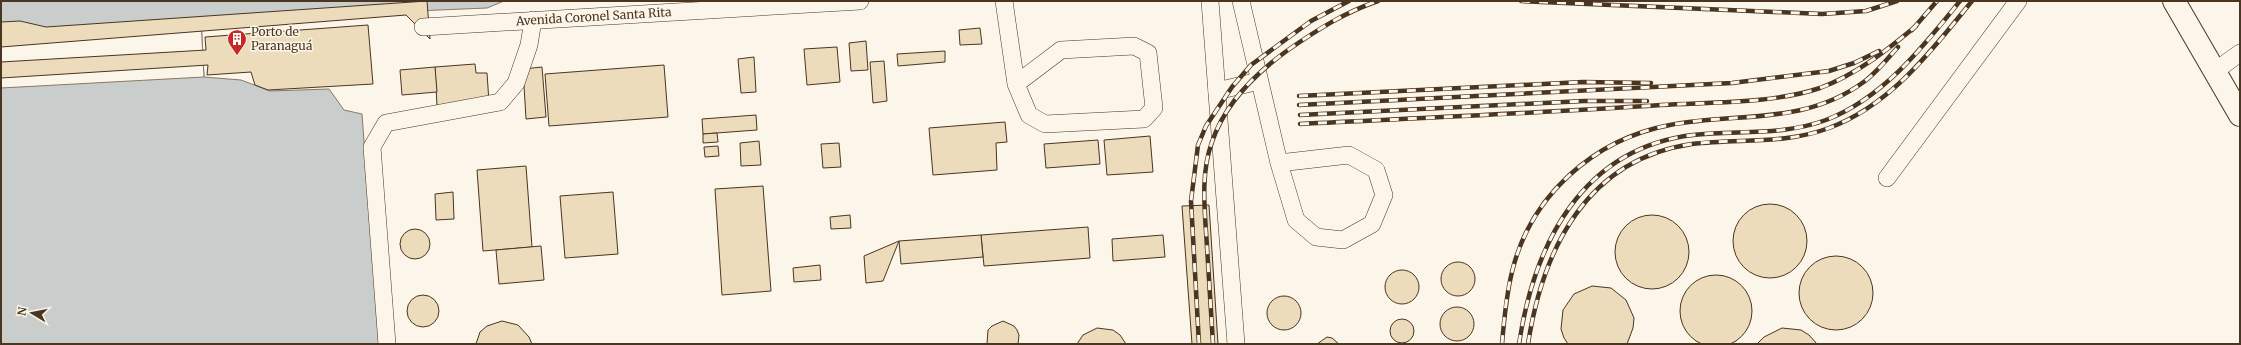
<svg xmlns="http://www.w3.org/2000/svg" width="2241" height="345" viewBox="0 0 2241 345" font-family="Merriweather,serif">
<rect width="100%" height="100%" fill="#fbf6e9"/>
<!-- water -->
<polygon fill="#c9cecd" stroke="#887966" points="1,1 504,1 487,8 201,20 204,77 241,80 270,91 329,89 344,110 362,114 379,344 1,344"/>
<!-- pier -->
<polygon fill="#fbf6e9" stroke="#887966" points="201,20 204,77 1,88 1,32"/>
<!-- building -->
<g fill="#ecdcbc" stroke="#4a3520">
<polygon points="427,1 430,39 406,15 1,47 1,22 20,21 46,27"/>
<polygon points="368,25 373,84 268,90 255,85 251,72 207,75 208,65 1,78 1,62 206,50 205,37"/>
<polygon points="980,28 982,44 960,45 959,30"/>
<polygon points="866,41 868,70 851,71 849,43"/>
<polygon points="837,47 840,82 807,85 804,49"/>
<polygon points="945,51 945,62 898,66 897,54"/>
<polygon points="754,57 756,92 741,93 738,59"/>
<polygon points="884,61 887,101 873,103 870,62"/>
<polygon points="475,64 476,73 487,73 489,102 437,106 435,67"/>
<polygon points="664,65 668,117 549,126 545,74"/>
<polygon points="435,67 437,92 402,95 400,70"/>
<polygon points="542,67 546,117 526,119 523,69"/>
<polygon points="756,115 757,130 703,134 702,119"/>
<polygon points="1005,122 1007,142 996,143 997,170 933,175 929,128"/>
<polygon points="717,133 718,142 703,143 703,134"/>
<polygon points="1150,136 1153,172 1107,175 1104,140"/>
<polygon points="1098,140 1100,164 1046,168 1044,144"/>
<polygon points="759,141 761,165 741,166 740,143"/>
<polygon points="839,143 841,167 823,168 821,144"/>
<polygon points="718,146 719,156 705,157 704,147"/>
<polygon points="526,166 532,247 483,251 477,170"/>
<polygon points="763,186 771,291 722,295 715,189"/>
<polygon points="453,192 454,219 436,220 435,194"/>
<polygon points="613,192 618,254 565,258 560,196"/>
<circle cx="1770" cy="241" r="37"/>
<polygon points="1209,205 1218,344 1192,344 1182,206"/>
<polygon points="850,215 851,228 831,229 830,217"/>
<circle cx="1652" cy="252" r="37"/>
<polygon points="1088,227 1090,258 984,266 981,235"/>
<circle cx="415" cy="244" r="15"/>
<polygon points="981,235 983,257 901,264 899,241"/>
<polygon points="1163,235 1165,257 1113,261 1112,239"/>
<polygon points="899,241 883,281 866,283 864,256"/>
<polygon points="541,246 544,280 499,284 496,250"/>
<circle cx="1836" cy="293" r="37"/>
<circle cx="1458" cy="279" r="17"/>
<polygon points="820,265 821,280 794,282 793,268"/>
<circle cx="1402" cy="287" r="17"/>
<circle cx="1716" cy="311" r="36"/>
<polygon points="1592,286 1611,288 1626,300 1634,318 1633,328 1627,344 1568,344 1564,338 1561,329 1563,310 1574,294"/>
<circle cx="423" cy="311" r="16"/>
<circle cx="1284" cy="313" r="17"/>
<circle cx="1457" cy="324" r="17"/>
<circle cx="1402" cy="331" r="12"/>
<polygon points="502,321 518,325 529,337 532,344 476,344 480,332 487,326"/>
<polygon points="1003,321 1014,326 1017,330 1019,335 1018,344 987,344 988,330 992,326"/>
<polygon points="1097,328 1113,330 1120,335 1126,344 1077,344 1083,335"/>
<polygon points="1782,328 1801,330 1809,335 1817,344 1757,344 1764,337"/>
<polygon points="1327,337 1332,338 1339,344 1317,344"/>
</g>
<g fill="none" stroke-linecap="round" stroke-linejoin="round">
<defs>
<g id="minor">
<polyline points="1004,1 1016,84 1029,115 1045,124 1144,119 1154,108 1148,53 1134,46 1061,50 1016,84"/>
<polyline points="1210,1 1236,344"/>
<polyline points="1241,1 1279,163 1296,220 1316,237 1343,240 1372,224 1384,195 1376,170 1349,155 1279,163"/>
<path id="s1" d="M423 27 860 1"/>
<polyline points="2215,71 2240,53"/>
<polyline points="1217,91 1259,81"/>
<polyline points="1887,178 2018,1"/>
<polyline points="387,344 372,147 386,123 500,102 516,83 529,45 533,20"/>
</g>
<polyline id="major" points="2174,1 2240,115"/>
</defs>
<!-- minor casing -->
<use href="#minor" stroke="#4a3520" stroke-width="18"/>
<!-- major casing -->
<use href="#major" stroke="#4a3520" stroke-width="24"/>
<!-- minor -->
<use href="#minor" stroke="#fbf6e9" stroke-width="17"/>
<!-- major -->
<use href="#major" stroke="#fbf6e9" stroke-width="22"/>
<defs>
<g id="rail">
<polyline points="1521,1 1822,14 1866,11 1897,1"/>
<polyline points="1912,30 1937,1"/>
<polyline points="1299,96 1583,82 1651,83"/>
<polyline points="1299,105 1732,83 1829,71 1854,63 1879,51"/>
<polyline points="1300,115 1584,101 1647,101"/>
<path d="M1300 124C1420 118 1541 113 1661 105 1712 102 1772 104 1820 88 1857 74 1886 51 1916 26"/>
<polyline points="1199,344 1191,201 1198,145 1206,126 1232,87 1251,65 1311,21 1349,1"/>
<path d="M1213 344C1211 312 1209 279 1207 247 1205 213 1200 174 1212 142 1225 103 1256 73 1288 50 1317 30 1345 12 1378 1"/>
<path d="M1502 344C1504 320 1506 296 1512 272 1530 196 1594 139 1670 125 1738 112 1805 126 1865 81 1877 72 1888 58 1898 47"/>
<path d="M1519 344C1534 244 1582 148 1693 135 1738 130 1783 136 1826 120 1883 98 1923 47 1960 1"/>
<path d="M1528 344C1543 248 1587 159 1692 144 1739 138 1784 145 1829 128 1891 105 1932 50 1972 1"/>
</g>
</defs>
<!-- rail casing -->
<use href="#rail" stroke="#4a3520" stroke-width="4.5"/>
<!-- rail -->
<use href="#rail" stroke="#fbf6e9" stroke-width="3" stroke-dasharray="9" stroke-linecap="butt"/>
</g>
<!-- icons -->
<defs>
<symbol id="building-pin" viewBox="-11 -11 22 30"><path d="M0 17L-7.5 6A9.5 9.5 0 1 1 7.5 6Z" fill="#c62828" stroke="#fbf6e9"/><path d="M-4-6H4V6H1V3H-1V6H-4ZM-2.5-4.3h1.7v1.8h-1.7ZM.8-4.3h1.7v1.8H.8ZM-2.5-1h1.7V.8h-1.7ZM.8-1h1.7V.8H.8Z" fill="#fff"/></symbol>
</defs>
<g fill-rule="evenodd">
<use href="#building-pin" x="226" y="28" width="22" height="30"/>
</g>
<g text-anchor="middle" stroke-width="3" stroke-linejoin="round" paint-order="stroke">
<!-- street labels -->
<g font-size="12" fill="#4a3520" stroke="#fbf6e9">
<text dy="4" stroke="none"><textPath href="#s1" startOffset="171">Avenida Coronel Santa Rita</textPath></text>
</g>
<!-- poi labels -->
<g font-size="12" fill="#4a3520" stroke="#fbf6e9" text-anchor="start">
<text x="251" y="36">Porto de<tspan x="251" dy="14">Paranaguá</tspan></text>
</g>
</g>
<!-- border -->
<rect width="2241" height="345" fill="none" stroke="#4a3520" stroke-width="4"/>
<!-- north arrow -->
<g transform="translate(32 313) rotate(280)" stroke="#fbf6e9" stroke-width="3" paint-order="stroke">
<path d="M0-3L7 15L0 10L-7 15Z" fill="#4a3520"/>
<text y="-6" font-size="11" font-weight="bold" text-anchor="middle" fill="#4a3520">N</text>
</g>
</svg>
